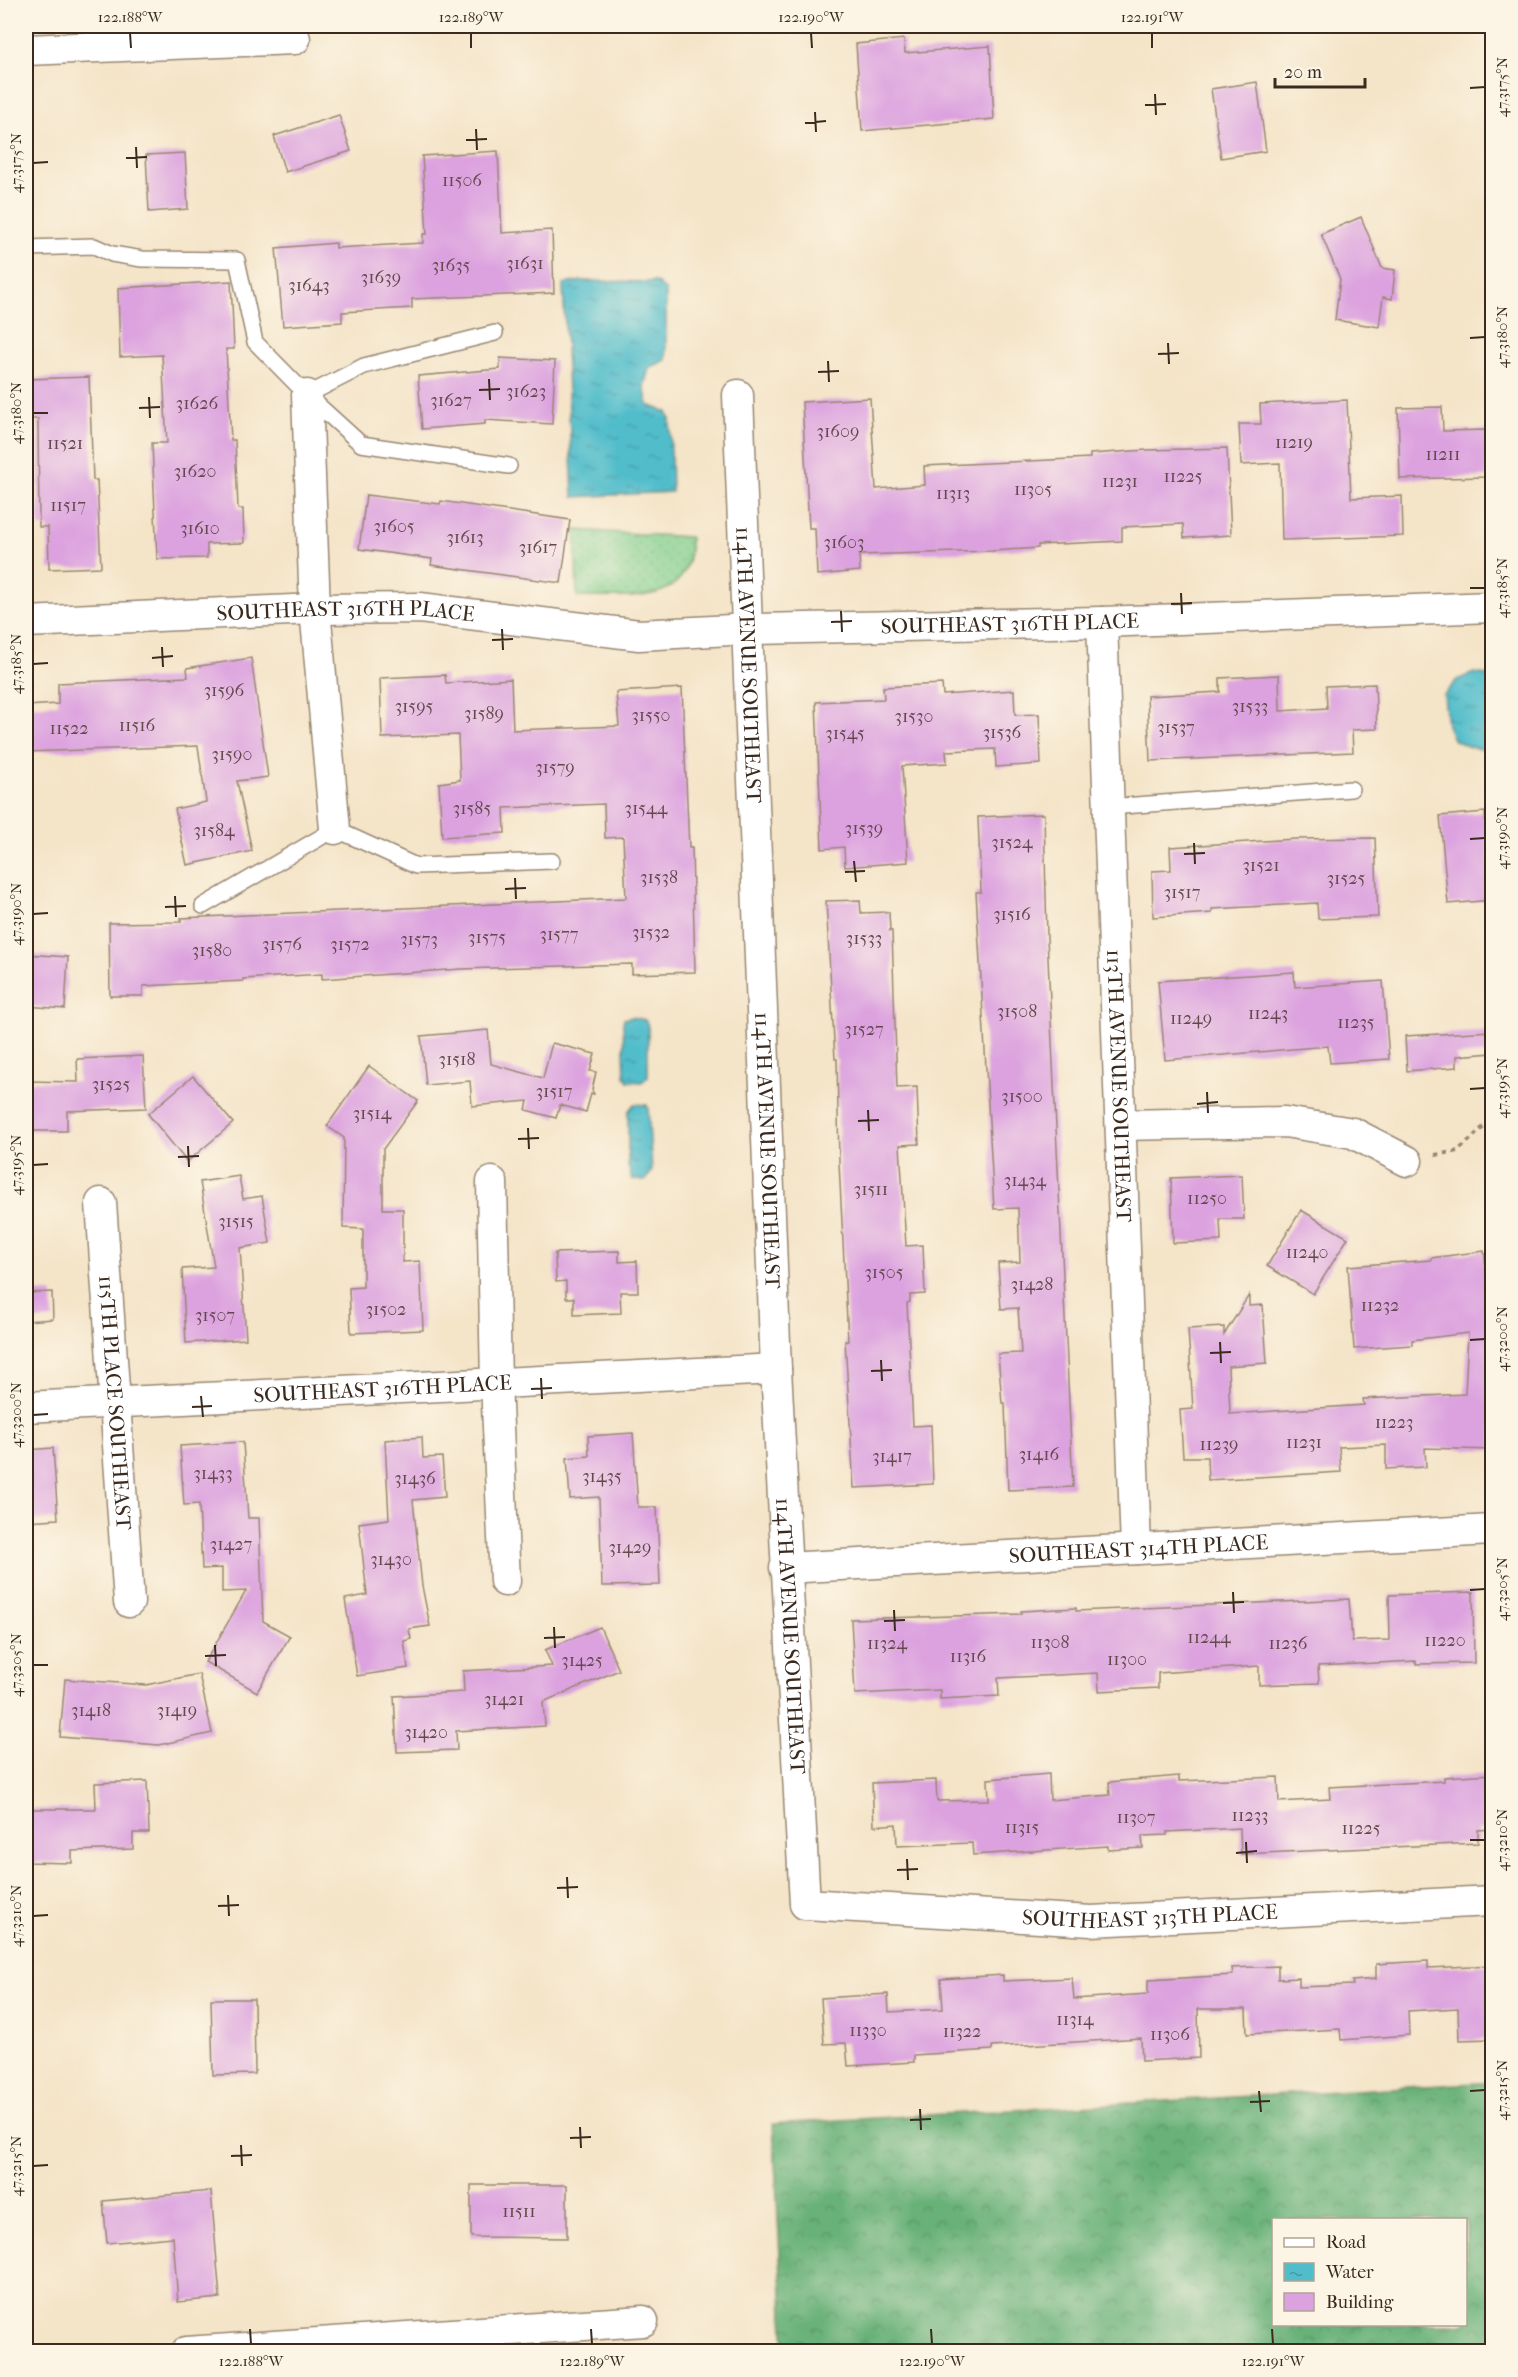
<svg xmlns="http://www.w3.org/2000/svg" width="1518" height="2377" viewBox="0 0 1518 2377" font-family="'IM FELL French Canon',serif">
<defs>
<pattern id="grass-dots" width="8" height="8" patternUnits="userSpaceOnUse" patternTransform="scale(1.5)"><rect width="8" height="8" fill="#81ce8d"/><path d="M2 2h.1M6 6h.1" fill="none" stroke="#70b179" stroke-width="1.8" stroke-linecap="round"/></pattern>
<pattern id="forest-crowns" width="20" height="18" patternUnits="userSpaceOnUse" patternTransform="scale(1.5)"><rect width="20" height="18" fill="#68b178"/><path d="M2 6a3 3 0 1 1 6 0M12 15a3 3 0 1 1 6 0" fill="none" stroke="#579062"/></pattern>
<pattern id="water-ripples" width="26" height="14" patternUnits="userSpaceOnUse" patternTransform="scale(1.5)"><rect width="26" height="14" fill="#51bdcb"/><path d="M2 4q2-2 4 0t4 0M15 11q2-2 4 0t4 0" fill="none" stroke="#449aa4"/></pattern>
</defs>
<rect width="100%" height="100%" fill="#fcf5e5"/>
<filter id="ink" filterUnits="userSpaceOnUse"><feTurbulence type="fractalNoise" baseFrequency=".0167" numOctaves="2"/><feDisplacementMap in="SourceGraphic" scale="12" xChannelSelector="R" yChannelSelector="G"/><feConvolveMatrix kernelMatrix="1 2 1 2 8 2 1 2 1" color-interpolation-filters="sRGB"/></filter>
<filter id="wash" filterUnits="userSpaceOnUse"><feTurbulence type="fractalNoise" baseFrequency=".008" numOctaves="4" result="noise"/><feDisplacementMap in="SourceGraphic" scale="24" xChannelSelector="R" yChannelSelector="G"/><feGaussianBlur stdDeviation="1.35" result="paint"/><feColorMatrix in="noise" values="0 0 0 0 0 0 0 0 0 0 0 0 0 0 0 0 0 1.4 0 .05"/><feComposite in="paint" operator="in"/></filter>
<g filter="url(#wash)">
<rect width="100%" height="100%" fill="#f4e4c8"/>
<!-- grass -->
<path fill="url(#grass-dots)" stroke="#5e7c56" stroke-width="1.5" d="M575 530 690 537C695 609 627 596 577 597Z"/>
<!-- forest -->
<path fill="url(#forest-crowns)" stroke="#526e4b" stroke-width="1.5" fill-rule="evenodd" d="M1492 2082V2351H785L773 2124ZM1274 2220H1466V2324H1274Z"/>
<!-- water -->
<g fill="url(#water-ripples)" stroke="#467474" stroke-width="1.5">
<polygon points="582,281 656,282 666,291 666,360 649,368 644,386 648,405 667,412 670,419 672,492 573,497 563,284"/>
<polygon points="1474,673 1492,676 1492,751 1469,747 1453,739 1447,725 1444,695 1457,680"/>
<polygon points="632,1017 645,1020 648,1026 648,1076 642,1082 628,1081 625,1077 623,1022 624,1019"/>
<polygon points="634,1104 647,1105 648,1108 652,1172 644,1181 632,1179 628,1166 628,1112"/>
</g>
<g id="blocks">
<!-- building -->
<g fill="#dca2df">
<polygon points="904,39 905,53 990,46 994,119 862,131 856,44"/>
<polygon points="1257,82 1266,151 1221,158 1211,89"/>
<polygon points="339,115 351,151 285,172 274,136"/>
<polygon points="498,151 502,233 552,230 554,293 412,299 412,308 342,312 342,322 283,326 276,248 336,243 336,248 423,243 423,234 427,234 422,156"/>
<polygon points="185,153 188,209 149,212 146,155"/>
<polygon points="1361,217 1382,268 1395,270 1392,299 1383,297 1379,327 1335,320 1340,279 1321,234"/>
<polygon points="231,281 234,349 226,349 231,440 235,440 238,509 243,509 244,543 207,544 207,558 157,559 152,443 167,443 162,355 120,357 118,288"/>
<polygon points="500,358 555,361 552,424 485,420 485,424 422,429 418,376 500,369"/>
<polygon points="89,377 93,480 97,480 101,567 49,569 48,527 39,527 38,419 26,419 26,379"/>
<polygon points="870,398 876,489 925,485 924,466 1090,458 1090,454 1147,450 1227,448 1231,535 1184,538 1183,524 1122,527 1122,541 1038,545 1038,548 992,551 859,555 860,571 817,575 815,528 809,528 802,402"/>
<polygon points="1347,400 1351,498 1402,496 1403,536 1282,540 1280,463 1241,465 1239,424 1261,424 1260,404"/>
<polygon points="1442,407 1443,431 1487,430 1487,477 1400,479 1398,408"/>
<polygon points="366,495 440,504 441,501 570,520 561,583 431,565 432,559 359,549"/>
<polygon points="251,658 268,777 237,781 252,851 187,865 175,809 206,802 198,746 26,752 26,706 58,704 58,683 188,677 187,668"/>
<polygon points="445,675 446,683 511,679 513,730 619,726 616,692 682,688 689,848 692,848 695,972 632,974 632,964 461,969 322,979 322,974 243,979 243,981 143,986 143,996 110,996 109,923 181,922 181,918 626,898 623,837 605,838 604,804 504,808 505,833 442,837 439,783 460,780 458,735 382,738 380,678"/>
<polygon points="1279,675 1280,711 1327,708 1326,686 1375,684 1377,729 1352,730 1353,752 1150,761 1147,696 1220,692 1220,678"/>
<polygon points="942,684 943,695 1014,690 1015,715 1039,714 1041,764 996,767 995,749 946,751 947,763 902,766 908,862 845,867 844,847 822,849 816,702 884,699 883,687"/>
<polygon points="1485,812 1492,900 1448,904 1440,816"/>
<polygon points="1044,814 1047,937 1073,1487 1008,1490 1005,1403 1002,1403 998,1354 1021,1353 1018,1308 1001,1309 998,1263 1020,1262 1018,1208 994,1209 976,892 981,892 978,817"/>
<polygon points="1375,838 1378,917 1318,919 1317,903 1212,909 1212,913 1153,917 1152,871 1171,870 1170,847 1295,839"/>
<polygon points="860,900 861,913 889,912 890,931 892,931 897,1088 917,1087 919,1144 900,1145 906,1246 923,1245 925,1294 910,1295 910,1302 907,1303 913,1426 931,1425 933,1484 854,1488 845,1341 848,1341 839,1163 837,1059 835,1059 826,901"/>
<polygon points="26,954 68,957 65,1009 26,1006"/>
<polygon points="1294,972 1295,987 1383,981 1389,1059 1330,1063 1328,1046 1165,1060 1158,981"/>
<polygon points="488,1030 491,1064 543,1078 552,1043 595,1054 590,1071 596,1072 592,1090 594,1094 591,1094 586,1112 560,1105 556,1118 526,1110 528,1101 472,1106 470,1081 426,1085 421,1036"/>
<polygon points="1492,1031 1492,1053 1457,1056 1457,1067 1407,1071 1405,1036"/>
<polygon points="143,1056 146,1108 67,1111 67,1131 26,1131 26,1081 78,1082 77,1059"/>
<polygon points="369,1066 418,1101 383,1149 383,1209 403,1209 403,1262 420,1261 423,1330 351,1333 349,1288 363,1287 363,1229 343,1228 344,1138 327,1126"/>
<polygon points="193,1076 233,1123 187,1162 148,1114"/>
<polygon points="1242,1175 1244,1219 1220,1219 1221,1241 1173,1243 1171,1178"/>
<polygon points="239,1176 243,1199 262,1196 270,1243 240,1248 246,1339 186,1343 182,1269 214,1267 200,1182"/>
<polygon points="1301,1210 1348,1238 1313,1294 1267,1266"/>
<polygon points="619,1251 619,1262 637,1261 638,1292 620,1292 621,1313 574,1315 574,1298 566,1298 566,1281 556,1282 555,1253"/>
<polygon points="1484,1251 1492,1323 1492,1450 1425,1448 1426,1467 1386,1469 1386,1445 1339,1447 1341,1472 1208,1480 1207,1457 1183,1457 1180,1410 1193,1409 1188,1329 1224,1327 1224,1335 1249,1295 1249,1306 1263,1305 1267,1363 1228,1366 1230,1414 1364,1405 1363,1399 1465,1394 1468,1333 1412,1340 1412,1345 1354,1349 1348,1266 1431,1260 1431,1258"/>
<polygon points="52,1292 53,1319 26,1321 26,1293"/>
<polygon points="633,1433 638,1507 657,1507 660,1585 602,1586 599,1497 570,1499 567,1458 589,1456 588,1436"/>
<polygon points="422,1437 423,1458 442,1457 445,1497 413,1500 422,1586 430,1626 409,1629 411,1639 404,1641 408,1668 357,1676 345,1599 367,1595 359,1523 389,1519 385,1440"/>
<polygon points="243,1442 248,1518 259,1518 263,1621 290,1636 257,1692 205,1662 246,1591 222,1592 222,1568 202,1569 199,1504 184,1505 180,1446"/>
<polygon points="53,1448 58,1519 26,1521 26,1450"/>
<polygon points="1473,1592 1474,1663 1416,1664 1416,1661 1318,1666 1319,1683 1259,1685 1259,1666 1158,1673 1158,1688 1099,1691 1098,1673 998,1678 999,1696 940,1699 940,1690 855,1694 851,1619 1021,1614 1021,1611 1076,1608 1076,1611 1349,1599 1352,1641 1390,1640 1389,1595"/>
<polygon points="600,1627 619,1670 543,1702 545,1726 456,1731 457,1750 397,1752 394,1696 464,1692 463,1671 552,1666 545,1650"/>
<polygon points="199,1674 212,1733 159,1745 60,1737 65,1679 146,1685"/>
<polygon points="1049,1774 1050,1800 1110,1795 1109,1782 1179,1776 1179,1781 1278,1777 1279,1802 1330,1799 1329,1787 1444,1781 1444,1777 1492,1774 1492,1829 1478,1830 1478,1843 1241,1854 1240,1828 1167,1832 1167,1835 1142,1836 1143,1848 1108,1850 1108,1846 973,1855 972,1843 897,1846 896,1824 874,1826 872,1783 936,1780 937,1801 989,1800 988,1779"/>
<polygon points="147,1781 149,1833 133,1833 133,1849 72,1851 72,1863 26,1862 26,1809 96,1809 95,1783"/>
<polygon points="1428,1961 1428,1968 1492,1965 1492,2039 1459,2040 1458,2008 1408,2011 1409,2035 1341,2040 1340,2029 1247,2034 1246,2009 1198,2009 1199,2058 1142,2061 1141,2038 992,2047 992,2050 914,2055 914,2062 848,2066 846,2043 824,2044 821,1998 888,1994 889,2012 943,2009 941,1979 1003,1975 1003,1981 1072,1978 1074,1999 1148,1994 1148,1980 1233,1975 1232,1968 1278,1966 1278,1979 1299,1978 1299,1987 1353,1985 1352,1981 1376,1979 1376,1964"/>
<polygon points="211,1999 254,1999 255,2074 213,2075"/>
<polygon points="471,2185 567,2185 567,2238 471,2237"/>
<polygon points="211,2191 220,2298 178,2302 173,2237 107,2243 103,2201"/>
</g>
</g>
</g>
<g filter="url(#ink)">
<use href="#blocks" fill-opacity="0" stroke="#988773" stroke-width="1.5"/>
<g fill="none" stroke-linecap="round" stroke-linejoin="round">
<defs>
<g id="service">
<polyline points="26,248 94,246 112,254 142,259 237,260 255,342 307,395"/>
<polyline points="495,333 364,366 307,395 361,444 509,466"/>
<polyline points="1109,807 1351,789"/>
<polyline points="203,906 335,829 416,866 552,861"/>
</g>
<g id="minor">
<polyline points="26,50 295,39"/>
<polyline points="307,395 315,609 335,829"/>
<path id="s1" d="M738 395 776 1369 805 1904 1091 1921 1492 1901"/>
<path id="s2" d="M26 622 315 609 420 608 639 635 749 629 1102 622 1492 607"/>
<path id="s3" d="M1102 622 1136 1549"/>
<polyline points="1121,1125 1285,1122 1353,1133 1407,1161"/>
<polyline points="492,1182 496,1383 505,1581"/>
<path id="s4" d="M101 1203 129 1602"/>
<path id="s5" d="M26 1407 776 1369"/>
<path id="s6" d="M785 1568 1492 1530"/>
<polyline points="186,2352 643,2321"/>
</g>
</defs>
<!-- service casing -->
<use href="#service" stroke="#988773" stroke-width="18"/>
<!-- minor casing -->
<use href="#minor" stroke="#988773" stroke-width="33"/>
<!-- path -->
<polyline stroke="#988773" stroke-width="4" stroke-dasharray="4.5 4.5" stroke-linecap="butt" points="1435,1155 1458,1151 1492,1119"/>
<!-- service -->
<use href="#service" stroke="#fff" stroke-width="15"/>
<!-- minor -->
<use href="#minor" stroke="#fff" stroke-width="30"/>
</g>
</g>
<!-- ticks -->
<path fill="none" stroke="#3b2a1e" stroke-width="2" d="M130 33 131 48M471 33V48M811 33 812 48M1152 33V48M1470 88 1485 87M1155 94 1156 115M1145 105 1166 104M815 112 816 132M805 123 826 121M476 129 477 150M466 140 487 139M136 147 137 168M126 158 147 157M33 163 48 162M1470 338 1485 337M1168 343 1169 364M1158 354 1179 353M828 361 829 382M818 372 839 371M489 379 490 400M479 390 500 389M149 397 150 418M139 408 160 407M33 413H48M1470 588H1485M1181 593 1182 614M1171 604 1192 603M841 611 842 632M831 622 852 621M502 629 503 650M492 640 513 639M162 647 163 667M152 658 173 656M33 664 48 663M1470 839 1485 838M1194 843 1195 864M1184 854 1205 853M854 861 856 882M845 872 865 871M515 878 516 899M505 889 526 888M175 896 176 917M165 907 186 906M33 914 48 913M1470 1089 1485 1088M1207 1092 1208 1113M1197 1104 1218 1102M868 1110 869 1131M858 1121 879 1120M528 1128 529 1149M518 1139 539 1138M188 1146 189 1167M178 1157 199 1156M33 1165 48 1164M1470 1340 1485 1339M1220 1342 1221 1363M1210 1353 1231 1352M881 1360 882 1381M871 1371 892 1370M541 1378 542 1399M531 1389 552 1388M201 1396 203 1417M192 1407 212 1406M33 1415 48 1414M1470 1590 1485 1589M1233 1592 1234 1613M1223 1603 1244 1602M894 1610 895 1631M884 1621 905 1620M554 1627 555 1648M544 1638 565 1637M215 1645 216 1666M205 1656 226 1655M33 1665H48M1470 1840H1485M1246 1842 1247 1863M1236 1853 1257 1851M907 1859 908 1880M897 1870 918 1869M567 1877 568 1898M557 1888 578 1887M228 1895 229 1916M218 1906 239 1905M33 1916 48 1915M1259 2091 1261 2112M1470 2091 1485 2090M1250 2102 1270 2101M920 2109 921 2130M910 2120 931 2119M580 2127 581 2148M570 2138 591 2137M241 2145 242 2166M231 2156 252 2155M33 2166 48 2165M250 2329 251 2344M591 2329 592 2344M931 2329 932 2344M1272 2329 1273 2344"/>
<g text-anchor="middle" stroke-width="4.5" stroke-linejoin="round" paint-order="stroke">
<!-- number labels -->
<g font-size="18" fill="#63484e">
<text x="462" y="186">11506</text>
<text x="525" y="269">31631</text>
<text x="451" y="271">31635</text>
<text x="381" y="283">31639</text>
<text x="309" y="291">31643</text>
<text x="526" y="397">31623</text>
<text x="451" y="406">31627</text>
<text x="197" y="409">31626</text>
<text x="838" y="437">31609</text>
<text x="1294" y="448">11219</text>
<text x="65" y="449">11521</text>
<text x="1443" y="460">11211</text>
<text x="195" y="477">31620</text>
<text x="1183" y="482">11225</text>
<text x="1120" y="487">11231</text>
<text x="1033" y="495">11305</text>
<text x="953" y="499">11313</text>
<text x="68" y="511">11517</text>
<text x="394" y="532">31605</text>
<text x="200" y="534">31610</text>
<text x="465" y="543">31613</text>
<text x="844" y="548">31603</text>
<text x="538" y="553">31617</text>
<text x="224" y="696">31596</text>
<text x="414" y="712">31595</text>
<text x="1250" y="712">31533</text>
<text x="484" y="719">31589</text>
<text x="651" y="721">31550</text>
<text x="914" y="722">31530</text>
<text x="137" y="731">11516</text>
<text x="1176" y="733">31537</text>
<text x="69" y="734">11522</text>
<text x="1002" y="738">31536</text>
<text x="845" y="739">31545</text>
<text x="232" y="760">31590</text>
<text x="555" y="773">31579</text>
<text x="472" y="814">31585</text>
<text x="646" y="814">31544</text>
<text x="864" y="834">31539</text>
<text x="214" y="836">31584</text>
<text x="1012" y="848">31524</text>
<text x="1261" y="871">31521</text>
<text x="659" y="883">31538</text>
<text x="1346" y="884">31525</text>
<text x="1182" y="898">31517</text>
<text x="1012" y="920">31516</text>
<text x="651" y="938">31532</text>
<text x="559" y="940">31577</text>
<text x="487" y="943">31575</text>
<text x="864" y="944">31533</text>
<text x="419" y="945">31573</text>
<text x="282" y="950">31576</text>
<text x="350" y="950">31572</text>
<text x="212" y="956">31580</text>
<text x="1017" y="1017">31508</text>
<text x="1268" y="1019">11243</text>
<text x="1191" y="1024">11249</text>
<text x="1356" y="1028">11235</text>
<text x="864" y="1035">31527</text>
<text x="457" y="1065">31518</text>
<text x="111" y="1090">31525</text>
<text x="554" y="1097">31517</text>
<text x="1022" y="1102">31500</text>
<text x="372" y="1119">31514</text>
<text x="1025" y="1186">31434</text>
<text x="871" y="1195">31511</text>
<text x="1207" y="1204">11250</text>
<text x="236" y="1227">31515</text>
<text x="1307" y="1258">11240</text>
<text x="884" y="1278">31505</text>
<text x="1032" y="1290">31428</text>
<text x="1380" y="1311">11232</text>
<text x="386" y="1315">31502</text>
<text x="215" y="1321">31507</text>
<text x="1394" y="1428">11223</text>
<text x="1304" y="1448">11231</text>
<text x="1219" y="1450">11239</text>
<text x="1039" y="1460">31416</text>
<text x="892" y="1462">31417</text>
<text x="213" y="1479">31433</text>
<text x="602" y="1482">31435</text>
<text x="415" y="1484">31436</text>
<text x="231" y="1550">31427</text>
<text x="630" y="1553">31429</text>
<text x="391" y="1565">31430</text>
<text x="1209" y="1643">11244</text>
<text x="1445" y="1646">11220</text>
<text x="1050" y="1648">11308</text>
<text x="887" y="1649">11324</text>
<text x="1288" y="1649">11236</text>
<text x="968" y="1662">11316</text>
<text x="1127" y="1665">11300</text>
<text x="582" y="1666">31425</text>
<text x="504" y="1705">31421</text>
<text x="91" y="1716">31418</text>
<text x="177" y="1716">31419</text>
<text x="426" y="1738">31420</text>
<text x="1250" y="1821">11233</text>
<text x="1136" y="1823">11307</text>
<text x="1022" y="1833">11315</text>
<text x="1361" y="1834">11225</text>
<text x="1075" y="2025">11314</text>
<text x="868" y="2036">11330</text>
<text x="962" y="2037">11322</text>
<text x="1170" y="2040">11306</text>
<text x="519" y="2217">11511</text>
</g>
<!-- street labels -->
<g font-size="21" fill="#3b2a1e" stroke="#fcf5e5">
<text dy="7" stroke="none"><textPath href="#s2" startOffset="320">SOUTHEAST 316TH PLACE</textPath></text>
<text dy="7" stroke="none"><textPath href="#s2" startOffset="986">SOUTHEAST 316TH PLACE</textPath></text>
<text dy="7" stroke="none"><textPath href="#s1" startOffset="270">114TH AVENUE SOUTHEAST</textPath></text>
<text dy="7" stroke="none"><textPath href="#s3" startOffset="464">113TH AVENUE SOUTHEAST</textPath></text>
<text dy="7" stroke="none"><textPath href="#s1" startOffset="756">114TH AVENUE SOUTHEAST</textPath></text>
<text dy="7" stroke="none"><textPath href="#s5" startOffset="357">SOUTHEAST 316TH PLACE</textPath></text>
<text dy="7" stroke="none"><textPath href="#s4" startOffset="200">115TH PLACE SOUTHEAST</textPath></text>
<text dy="7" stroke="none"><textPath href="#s6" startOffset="354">SOUTHEAST 314TH PLACE</textPath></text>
<text dy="7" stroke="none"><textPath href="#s1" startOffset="1242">114TH AVENUE SOUTHEAST</textPath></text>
<text dy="7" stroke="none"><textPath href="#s1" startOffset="1856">SOUTHEAST 313TH PLACE</textPath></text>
</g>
</g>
<!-- margin -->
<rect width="1518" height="2377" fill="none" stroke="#fcf5e5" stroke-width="66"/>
<!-- legend -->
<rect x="1272" y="2218" width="195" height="108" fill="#fcf5e5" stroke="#afa495" stroke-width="1.5"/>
<rect x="1284" y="2238" width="30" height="9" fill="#ffffff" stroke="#afa495" stroke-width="1.5"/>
<text x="1326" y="2248" font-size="18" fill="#3b2a1e">Road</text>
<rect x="1284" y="2263" width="30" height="18" fill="url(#water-ripples)" stroke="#afa495" stroke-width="1.5"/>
<text x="1326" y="2278" font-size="18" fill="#3b2a1e">Water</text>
<rect x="1284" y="2293" width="30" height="18" fill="#dca2df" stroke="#afa495" stroke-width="1.5"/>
<text x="1326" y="2308" font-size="18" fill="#3b2a1e">Building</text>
<!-- scale -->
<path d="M1275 78v9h90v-9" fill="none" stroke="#3b2a1e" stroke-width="3"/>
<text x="1284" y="78" font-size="18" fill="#3b2a1e" stroke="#fcf5e5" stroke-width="4.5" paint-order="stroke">20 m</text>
<rect x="33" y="33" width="1452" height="2311" fill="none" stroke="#3b2a1e" stroke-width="2"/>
<g font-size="15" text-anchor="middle" fill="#3b2a1e">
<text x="130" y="22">122.188°W</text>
<text x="471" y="22">122.189°W</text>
<text x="811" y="22">122.190°W</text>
<text x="1152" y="22">122.191°W</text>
<text transform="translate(1502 87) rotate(-90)" y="5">47.3175°N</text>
<text transform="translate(16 163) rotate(-90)" y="5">47.3175°N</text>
<text transform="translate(1502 337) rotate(-90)" y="5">47.3180°N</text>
<text transform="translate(16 413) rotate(-90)" y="5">47.3180°N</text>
<text transform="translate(1502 588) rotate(-90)" y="5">47.3185°N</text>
<text transform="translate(16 664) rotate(-90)" y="5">47.3185°N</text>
<text transform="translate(1502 838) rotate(-90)" y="5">47.3190°N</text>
<text transform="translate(16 914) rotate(-90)" y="5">47.3190°N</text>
<text transform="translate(1502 1088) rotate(-90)" y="5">47.3195°N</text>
<text transform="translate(16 1165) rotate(-90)" y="5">47.3195°N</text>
<text transform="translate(1502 1339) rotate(-90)" y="5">47.3200°N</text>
<text transform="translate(16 1415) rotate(-90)" y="5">47.3200°N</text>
<text transform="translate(1502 1589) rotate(-90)" y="5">47.3205°N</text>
<text transform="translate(16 1665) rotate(-90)" y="5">47.3205°N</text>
<text transform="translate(1502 1840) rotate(-90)" y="5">47.3210°N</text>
<text transform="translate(16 1916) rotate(-90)" y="5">47.3210°N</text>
<text transform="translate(1502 2090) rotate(-90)" y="5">47.3215°N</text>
<text transform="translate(16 2166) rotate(-90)" y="5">47.3215°N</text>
<text x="251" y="2366">122.188°W</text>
<text x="592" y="2366">122.189°W</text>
<text x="932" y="2366">122.190°W</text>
<text x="1273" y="2366">122.191°W</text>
</g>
</svg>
